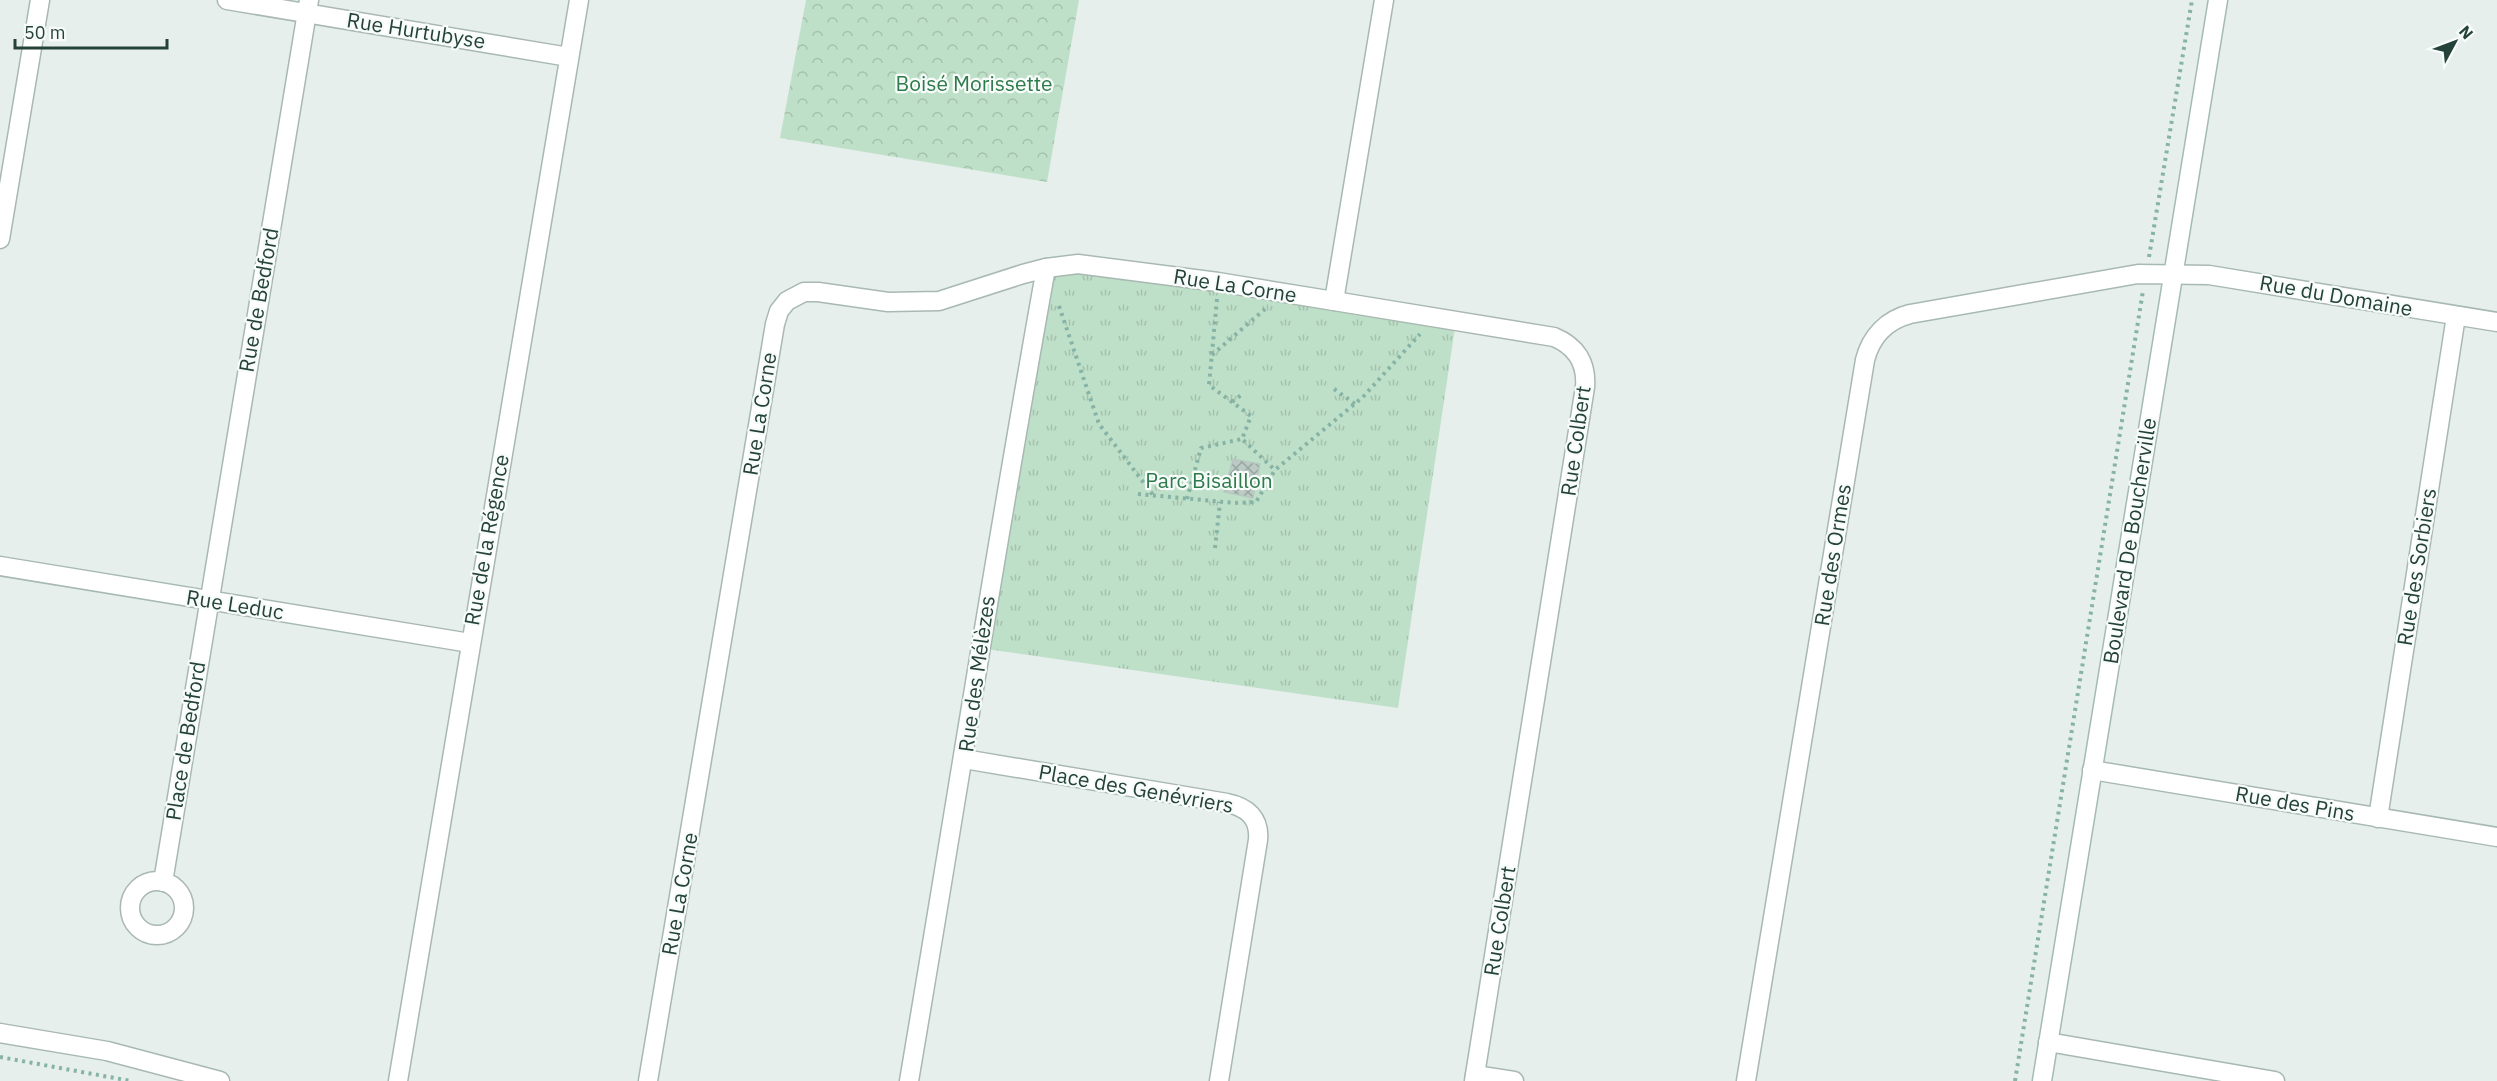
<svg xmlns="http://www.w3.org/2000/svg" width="2497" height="1081" viewBox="0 0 2497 1081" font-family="'IBM Plex Sans',sans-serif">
<defs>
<pattern id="forest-crowns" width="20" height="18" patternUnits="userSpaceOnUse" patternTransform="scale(1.5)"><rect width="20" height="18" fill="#bfe0c8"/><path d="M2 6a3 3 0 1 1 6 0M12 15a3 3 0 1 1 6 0" fill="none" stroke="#a4c1ad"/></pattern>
<pattern id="park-tufts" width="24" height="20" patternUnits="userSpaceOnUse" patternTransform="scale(1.5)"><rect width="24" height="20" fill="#bfe0c8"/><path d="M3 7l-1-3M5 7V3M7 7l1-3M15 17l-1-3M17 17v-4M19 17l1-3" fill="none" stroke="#a4c1ad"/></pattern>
<pattern id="building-cross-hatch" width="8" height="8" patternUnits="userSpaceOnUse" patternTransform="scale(1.5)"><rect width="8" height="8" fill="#bbcac4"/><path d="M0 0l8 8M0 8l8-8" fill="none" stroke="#98a6a0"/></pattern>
</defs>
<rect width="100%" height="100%" fill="#e6efeb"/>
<!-- forest -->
<polygon fill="url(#forest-crowns)" points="806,0 1079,0 1047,182 780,138"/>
<!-- park -->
<polygon fill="url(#park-tufts)" points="1046,268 1456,321 1398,708 979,648"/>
<!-- building -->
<polygon fill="url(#building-cross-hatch)" stroke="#b8c9c2" stroke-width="1.5" points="1233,459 1260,464 1253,498 1224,492"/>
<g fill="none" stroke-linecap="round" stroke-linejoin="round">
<defs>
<g id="street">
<polyline points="227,0 569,57"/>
<path d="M1384 0 1334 301 1554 337C1576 346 1587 363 1585 387L1474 1081"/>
<polyline points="0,239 40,0"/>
<polyline points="0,566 470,643"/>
<path d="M964 759 1227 803C1247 807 1260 818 1258 840L1219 1081"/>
<polyline points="2092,770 2497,837"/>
<polyline points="2378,818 2456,316"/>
<circle cx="157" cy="908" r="27"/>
<polyline points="163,882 309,0"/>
<polyline points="0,1033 107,1051 220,1081"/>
<polyline points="2048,1042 2275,1081"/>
<polyline points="1475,1075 1514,1081"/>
<polyline points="398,1081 579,0"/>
<polyline points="648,1081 775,324 779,311 787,301 804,292 818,292 888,302 939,301 1023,274 1046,268 1078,264 1218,282 1334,301"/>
<path d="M909 1081C955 810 997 538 1046 268"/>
<path d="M1746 1081 1865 360C1871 336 1887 320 1910 314L2138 274 2209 275 2497 322"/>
</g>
<polyline id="secondary" points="2042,1081 2218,0"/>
</defs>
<!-- street casing -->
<use href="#street" stroke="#a8b8b2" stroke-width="21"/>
<!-- secondary casing -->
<use href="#secondary" stroke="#a4bbb3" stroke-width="21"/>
<!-- path -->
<g stroke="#86b3a5" stroke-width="4" stroke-dasharray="3 4.5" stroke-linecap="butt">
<polyline points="2149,257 2192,0"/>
<polyline points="1217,299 1209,385 1251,416 1242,439 1275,470"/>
<polyline points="1059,306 1099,424 1153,495"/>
<polyline points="1212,355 1265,309"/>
<polyline points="1334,389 1355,404"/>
<polyline points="1232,402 1244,393"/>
<polyline points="1138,494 1235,503 1256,502 1275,470 1363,397 1420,334"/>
<polyline points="1187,499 1201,448 1242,439"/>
<polyline points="1215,548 1220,502"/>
<polyline points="0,1057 131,1081"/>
<polyline points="2015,1081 2143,291"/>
</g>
<!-- street -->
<use href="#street" stroke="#fff" stroke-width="18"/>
<!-- secondary -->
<use href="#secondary" stroke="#fff" stroke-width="18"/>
</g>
<g text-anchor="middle" stroke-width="4.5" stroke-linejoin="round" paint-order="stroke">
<!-- street labels -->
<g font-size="21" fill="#24423a" stroke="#f7fbf9">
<text transform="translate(416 31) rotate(9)" y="7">Rue Hurtubyse</text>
<text transform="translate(1235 286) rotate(9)" y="7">Rue La Corne</text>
<text transform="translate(2336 296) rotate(10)" y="7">Rue du Domaine</text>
<text transform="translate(259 300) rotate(-80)" y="7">Rue de Bedford</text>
<text transform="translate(760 414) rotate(-81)" y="7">Rue La Corne</text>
<text transform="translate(1576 441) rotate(-82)" y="7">Rue Colbert</text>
<text transform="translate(487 540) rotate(-80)" y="7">Rue de la Régence</text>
<text transform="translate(2130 541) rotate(-81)" y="7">Boulevard De Boucherville</text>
<text transform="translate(1833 555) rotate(-81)" y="7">Rue des Ormes</text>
<text transform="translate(2417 567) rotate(-81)" y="7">Rue des Sorbiers</text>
<text transform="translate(235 605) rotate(9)" y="7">Rue Leduc</text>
<text transform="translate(977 674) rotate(-82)" y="7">Rue des Mélèzes</text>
<text transform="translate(186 741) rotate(-81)" y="7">Place de Bedford</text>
<text transform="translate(1136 789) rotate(10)" y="7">Place des Genévriers</text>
<text transform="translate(2295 804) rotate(10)" y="7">Rue des Pins</text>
<text transform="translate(680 894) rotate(-80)" y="7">Rue La Corne</text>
<text transform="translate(1500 921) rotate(-81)" y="7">Rue Colbert</text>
</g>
<!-- park labels -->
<g font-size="21" fill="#2d7a4b" stroke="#f7fbf9">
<text x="974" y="91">Boisé Morissette</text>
<text x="1209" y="488">Parc Bisaillon</text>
</g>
</g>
<!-- north arrow -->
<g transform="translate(2455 42) rotate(49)" stroke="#f7fbf9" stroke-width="4.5" paint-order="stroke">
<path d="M0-4.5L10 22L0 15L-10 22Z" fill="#24423a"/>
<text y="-9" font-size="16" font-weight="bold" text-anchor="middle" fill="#24423a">N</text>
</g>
<!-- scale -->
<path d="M15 39v9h152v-9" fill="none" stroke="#24423a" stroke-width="3"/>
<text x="24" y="39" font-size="18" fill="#24423a" stroke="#f7fbf9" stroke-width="4.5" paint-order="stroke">50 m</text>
</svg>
